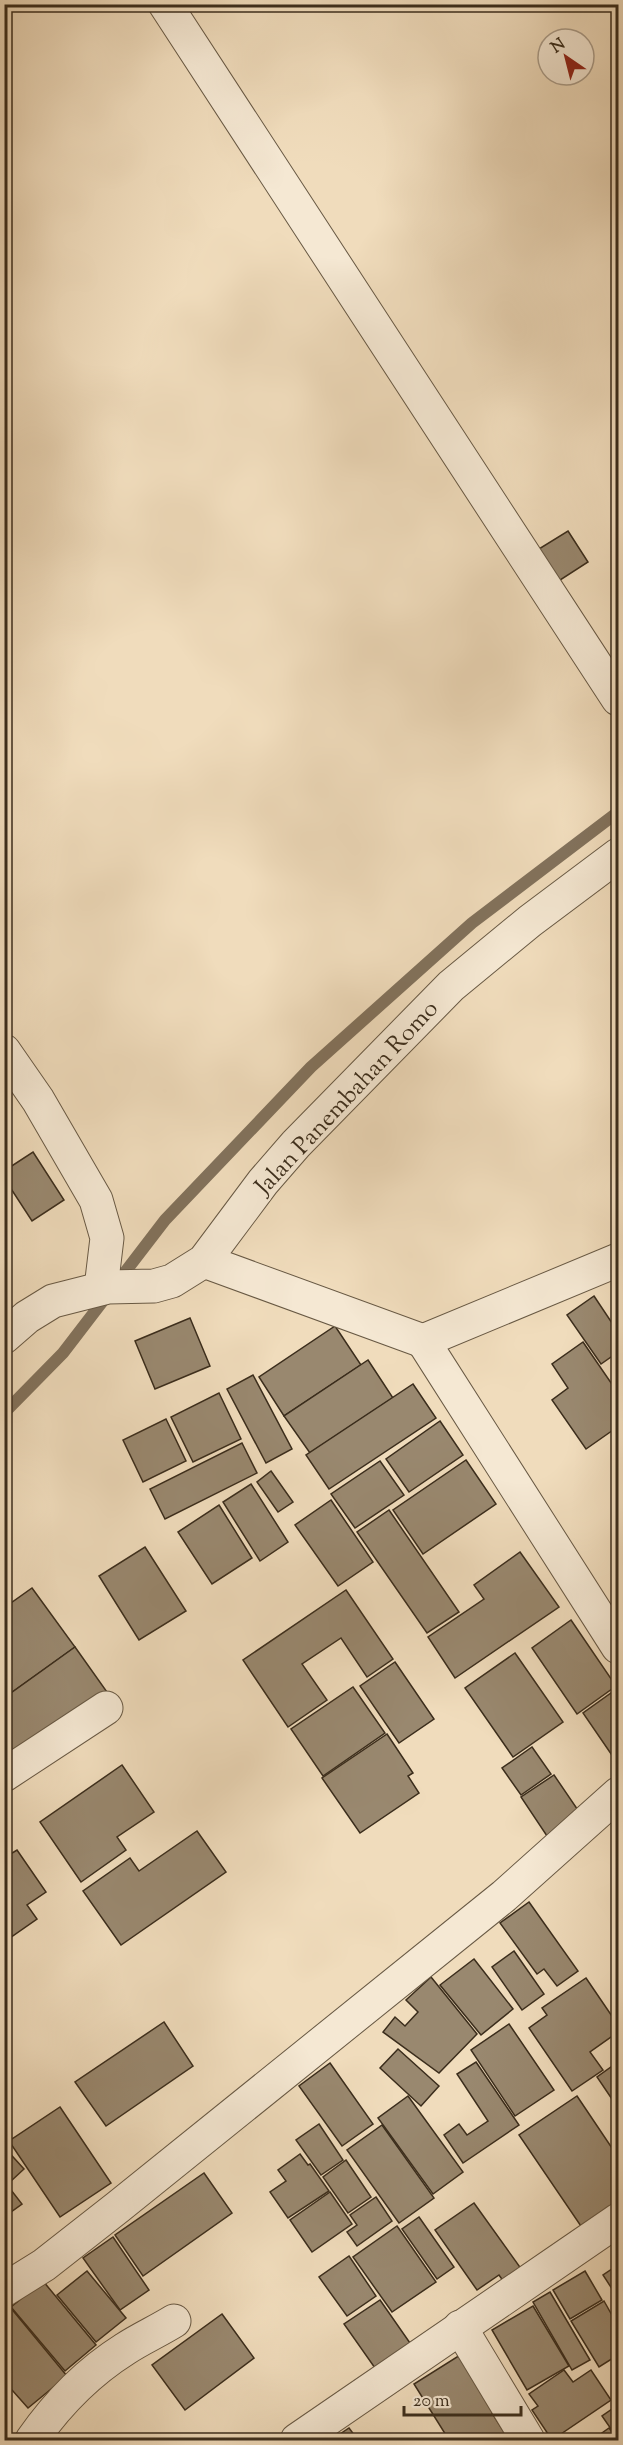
<svg xmlns="http://www.w3.org/2000/svg" width="623" height="2445" viewBox="0 0 623 2445" font-family="'Sorts Mill Goudy',serif">
<rect width="100%" height="100%" fill="#f0dcbc"/>
<filter id="stains"><feTurbulence type="fractalNoise" baseFrequency=".00333" numOctaves="4"/><feColorMatrix values="0 0 0 0 .2 0 0 0 0 .09 0 0 0 0 .02 0 0 0 .5 -.17"/></filter>
<radialGradient id="worn" r=".72"><stop offset=".6" stop-color="#630" stop-opacity="0"/><stop offset="1" stop-color="#630" stop-opacity=".3"/></radialGradient>
<g fill="none" stroke-linecap="round" stroke-linejoin="round">
<!-- stream -->
<polyline stroke="#82725c" stroke-width="12" points="4,1413 63,1353 165,1220 311,1067 472,923 618,812"/>
</g>
<!-- building -->
<g fill="#99886f" stroke="#3b2d1c" stroke-width="1.5">
<polygon points="568,531 588,562 554,584 534,552"/>
<polygon points="33,1152 64,1200 32,1221 4,1178 4,1171"/>
<polygon points="594,1296 618,1332 618,1352 601,1364 567,1315"/>
<polygon points="190,1318 210,1366 155,1389 135,1341"/>
<polygon points="335,1326 361,1365 284,1416 259,1377"/>
<polygon points="583,1342 618,1393 618,1431 616,1428 586,1449 552,1400 568,1388 552,1364"/>
<polygon points="368,1360 393,1398 310,1453 284,1416"/>
<polygon points="253,1375 292,1449 266,1463 227,1389"/>
<polygon points="413,1384 436,1418 329,1489 306,1455"/>
<polygon points="219,1393 241,1439 193,1462 171,1417"/>
<polygon points="166,1419 186,1461 143,1482 123,1440"/>
<polygon points="440,1421 463,1455 409,1492 386,1459"/>
<polygon points="242,1443 257,1473 165,1519 150,1489"/>
<polygon points="466,1460 496,1504 423,1554 393,1510"/>
<polygon points="380,1461 404,1495 355,1528 331,1494"/>
<polygon points="271,1471 293,1502 278,1512 257,1482"/>
<polygon points="251,1484 288,1542 260,1561 223,1502"/>
<polygon points="331,1500 373,1562 338,1586 295,1525"/>
<polygon points="219,1505 252,1558 212,1584 178,1532"/>
<polygon points="389,1510 459,1612 427,1633 357,1532"/>
<polygon points="145,1547 186,1611 139,1640 99,1576"/>
<polygon points="520,1552 559,1607 455,1678 428,1637 484,1599 474,1585"/>
<polygon points="32,1588 75,1647 4,1698 4,1608"/>
<polygon points="346,1590 393,1659 367,1677 341,1638 302,1664 327,1700 288,1727 243,1660"/>
<polygon points="571,1620 616,1686 577,1714 532,1648"/>
<polygon points="75,1647 107,1692 4,1765 4,1698"/>
<polygon points="515,1653 563,1722 513,1757 465,1688"/>
<polygon points="395,1662 434,1719 399,1743 360,1686"/>
<polygon points="353,1687 385,1733 323,1776 291,1729"/>
<polygon points="618,1688 618,1764 583,1713"/>
<polygon points="387,1734 413,1773 408,1776 419,1793 360,1833 322,1778"/>
<polygon points="532,1747 551,1774 521,1795 502,1768"/>
<polygon points="122,1765 154,1812 117,1837 126,1850 81,1882 40,1822"/>
<polygon points="554,1775 582,1816 549,1839 521,1797"/>
<polygon points="197,1831 226,1872 121,1945 83,1891 130,1858 139,1871"/>
<polygon points="17,1850 46,1892 27,1905 37,1919 4,1942 4,1858"/>
<polygon points="529,1902 578,1971 557,1986 544,1969 537,1974 500,1923"/>
<polygon points="514,1951 544,1994 522,2010 492,1967"/>
<polygon points="474,1959 513,2009 481,2035 440,1985"/>
<polygon points="431,1977 477,2034 439,2073 383,2032 395,2017 405,2026 418,2012 406,2000"/>
<polygon points="586,1978 618,2025 618,2032 590,2052 603,2070 572,2091 529,2028 547,2015 542,2008"/>
<polygon points="164,2022 193,2066 106,2126 75,2082"/>
<polygon points="509,2024 554,2090 515,2116 471,2050"/>
<polygon points="398,2049 439,2086 421,2106 380,2068"/>
<polygon points="476,2062 519,2125 463,2163 444,2135 459,2124 467,2135 488,2121 457,2074"/>
<polygon points="618,2062 618,2108 597,2077"/>
<polygon points="330,2063 373,2124 342,2146 299,2086"/>
<polygon points="408,2096 463,2172 433,2194 378,2118"/>
<polygon points="577,2096 618,2157 618,2214 587,2235 519,2135"/>
<polygon points="60,2107 111,2183 60,2217 9,2141"/>
<polygon points="319,2124 343,2160 321,2175 296,2140"/>
<polygon points="382,2125 434,2198 399,2223 347,2150"/>
<polygon points="4,2147 24,2169 10,2182 4,2175"/>
<polygon points="300,2154 308,2165 310,2164 329,2191 288,2218 270,2192 286,2181 278,2170"/>
<polygon points="346,2160 371,2197 348,2213 323,2177"/>
<polygon points="204,2173 232,2213 143,2276 115,2235"/>
<polygon points="4,2181 22,2204 4,2217"/>
<polygon points="330,2192 352,2224 312,2252 290,2220"/>
<polygon points="376,2197 392,2221 357,2246 347,2232 357,2225 350,2215"/>
<polygon points="474,2203 527,2277 509,2289 499,2275 477,2290 435,2230"/>
<polygon points="419,2217 454,2267 437,2279 402,2229"/>
<polygon points="397,2226 436,2282 392,2312 353,2257"/>
<polygon points="113,2237 149,2290 120,2310 83,2258"/>
<polygon points="349,2256 376,2296 347,2316 319,2277"/>
<polygon points="618,2265 618,2298 603,2275"/>
<polygon points="87,2271 126,2318 96,2342 57,2295"/>
<polygon points="585,2271 602,2300 570,2319 553,2290"/>
<polygon points="43,2281 96,2345 65,2371 11,2307"/>
<polygon points="550,2292 590,2360 572,2370 533,2302"/>
<polygon points="380,2300 417,2353 382,2378 344,2324"/>
<polygon points="604,2301 618,2326 618,2355 599,2367 571,2321"/>
<polygon points="533,2306 569,2366 527,2390 492,2330"/>
<polygon points="10,2307 67,2376 28,2408 4,2381 4,2312"/>
<polygon points="222,2314 254,2358 185,2410 152,2365"/>
<polygon points="468,2350 503,2407 492,2413 506,2435 497,2440 449,2440 414,2384"/>
<polygon points="564,2370 573,2382 591,2370 611,2400 552,2440 532,2410 538,2406 529,2394"/>
<polygon points="618,2405 618,2439 602,2416"/>
<polygon points="349,2428 358,2440 336,2440 334,2438"/>
<polygon points="609,2428 618,2440 592,2440"/>
</g>
<g fill="none" stroke-linecap="round" stroke-linejoin="round">
<defs>
<g id="minor">
<polyline points="165,4 618,699"/>
<polyline points="4,1051 38,1100 96,1200 107,1238 101,1288"/>
<polyline points="204,1261 423,1341 618,1260"/>
<polyline points="423,1341 618,1647"/>
<polyline points="4,1775 106,1708"/>
<polyline points="4,2290 44,2265 118,2207 504,1896 618,1794"/>
<polyline points="460,2327 528,2440"/>
<path d="M32 2440C57 2404 87 2373 125 2349 140 2339 158 2331 174 2321"/>
<polyline points="297,2440 618,2220"/>
</g>
<polyline id="tertiary" points="4,1337 27,1317 53,1301 108,1287 154,1286 172,1281 204,1261 263,1182 296,1144 451,986 530,921 618,855"/>
</defs>
<!-- minor casing -->
<use href="#minor" stroke="#685944" stroke-width="35"/>
<!-- tertiary casing -->
<use href="#tertiary" stroke="#685944" stroke-width="35"/>
<!-- minor -->
<use href="#minor" stroke="#f5e8d3" stroke-width="33"/>
<!-- tertiary -->
<use href="#tertiary" stroke="#f5e8d3" stroke-width="33"/>
</g>
<g text-anchor="middle" stroke-width="4.5" stroke-linejoin="round" paint-order="stroke">
<!-- street labels -->
<g font-size="24" fill="#3b2d1c" stroke="#f5e8d3">
<text transform="translate(346 1097) rotate(-47)" y="8">Jalan Panembahan Romo</text>
</g>
</g>
<!-- margin -->
<rect width="623" height="2445" fill="none" stroke="#f0dcbc" stroke-width="24"/>
<rect x="6" y="6" width="611" height="2433" fill="none" stroke="#3b2d1c" stroke-width="3"/>
<rect x="12" y="12" width="599" height="2421" fill="none" stroke="#3b2d1c" stroke-width="1.5"/>
<!-- north arrow -->
<g transform="translate(566 57) rotate(325)"><circle r="28" fill="#f5e8d3" stroke="#ab9d8a" stroke-width="1.5"/>
<path d="M0-4.5L10 22L0 15L-10 22Z" fill="#8f2418"/>
<text y="-9" font-size="16" font-weight="bold" text-anchor="middle" fill="#3b2d1c">N</text>
</g>
<!-- scale -->
<path d="M404 2406v9h117v-9" fill="none" stroke="#3b2d1c" stroke-width="3"/>
<text x="413" y="2406" font-size="18" fill="#3b2d1c" stroke="#f5e8d3" stroke-width="4.5" paint-order="stroke">20 m</text>
<rect width="100%" height="100%" filter="url(#stains)"/>
<rect width="100%" height="100%" fill="url(#worn)"/>
</svg>
